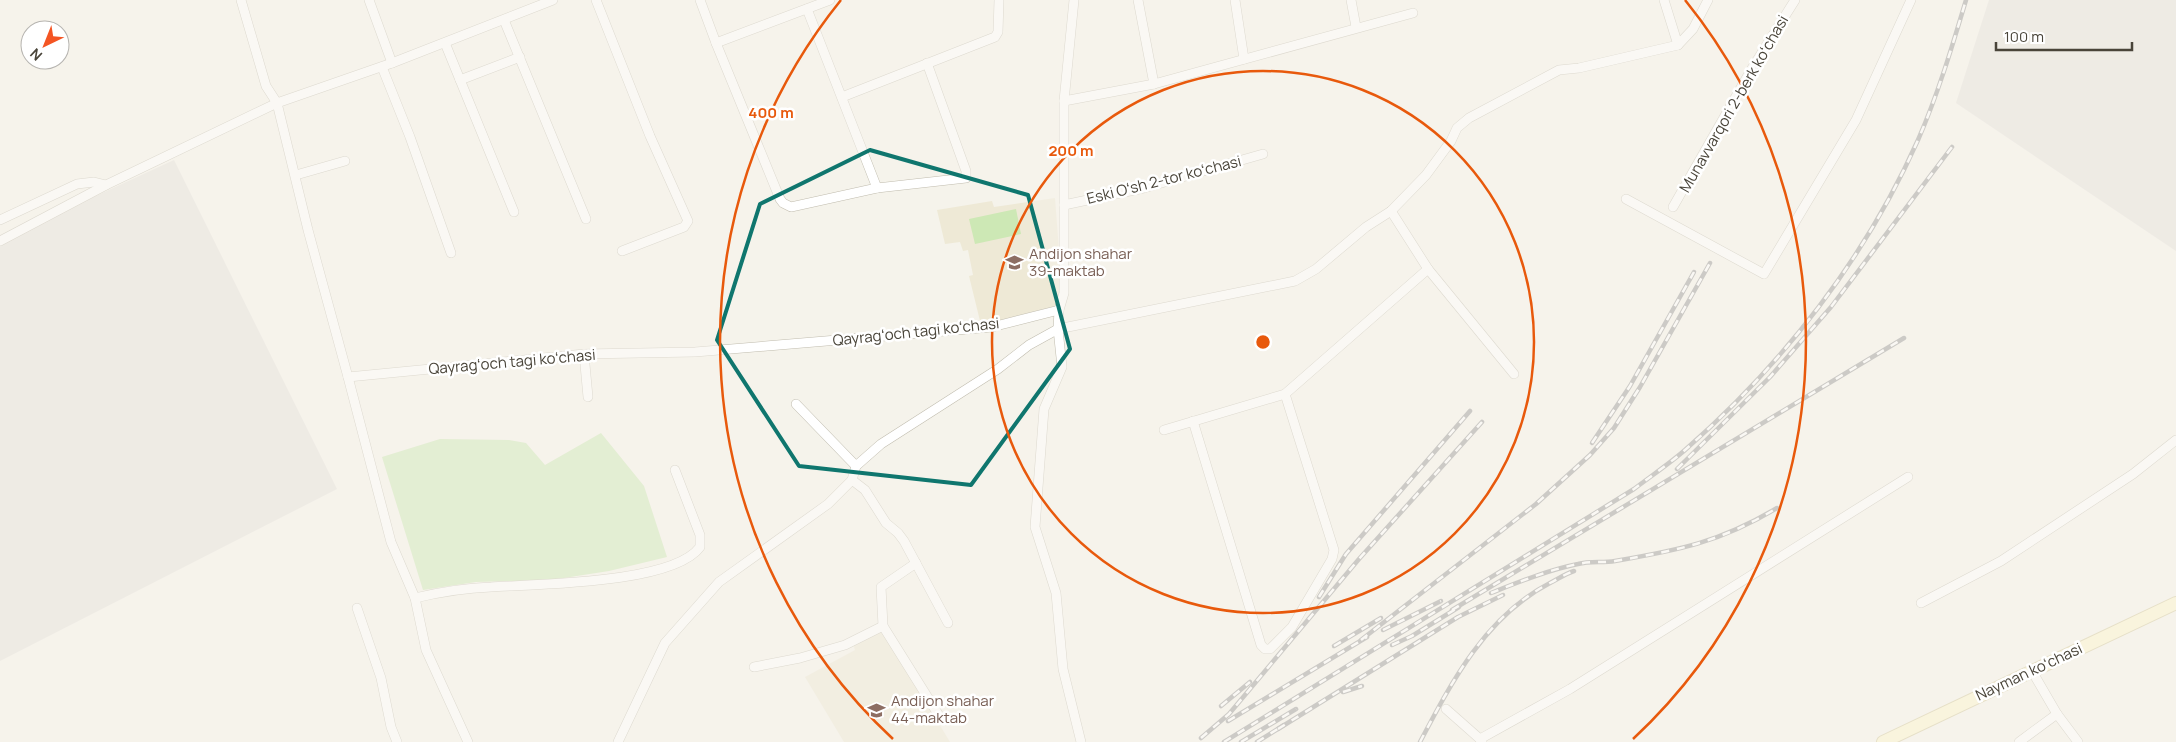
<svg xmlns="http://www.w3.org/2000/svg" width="2176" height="742" viewBox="0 0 2176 742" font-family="Manrope,sans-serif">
<rect width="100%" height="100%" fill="#f5f3eb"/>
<!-- industrial -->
<g fill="#e5e2dc">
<polygon points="1989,0 2176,0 2176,251 1956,103"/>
<polygon points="174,160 337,489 0,661 0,240"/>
</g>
<!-- education -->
<g fill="#eee9d6">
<polygon points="1055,198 1062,289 1059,290 1059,305 981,325 969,276 973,275 968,250 963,251 960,242 945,244 937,210 992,201 994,207"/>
<polygon points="883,631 950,742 844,742 805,677 855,650 853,644"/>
</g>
<!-- green -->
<g fill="#cde8b5">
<polygon points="1016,209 1021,234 975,244 969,219"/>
<polygon points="601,433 644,486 667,557 609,571 551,580 476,582 423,590 382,457 440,439 509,440 526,443 545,465"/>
</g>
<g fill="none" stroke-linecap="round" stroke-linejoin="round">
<defs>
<g id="street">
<polyline points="241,0 266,86 277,103 308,230 348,377"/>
<polyline points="369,0 392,63"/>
<polyline points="596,0 650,136 688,221 684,227 622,251"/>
<polyline points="700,0 716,43 830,0"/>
<polyline points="1074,0 1064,101 1064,293 1059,310 1058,329 1062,367 1044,409 1035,527 1056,593 1063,669 1081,742"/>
<polyline points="1138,0 1154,84"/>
<polyline points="1235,0 1244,59"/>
<polyline points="1351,0 1356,27"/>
<polyline points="1664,0 1678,45"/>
<polyline points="807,9 877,188"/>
<polyline points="504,20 586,219"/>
<polyline points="445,43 514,212"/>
<polyline points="716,43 780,199 783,203 791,207 877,188 966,178 966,171 927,63"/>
<polyline points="382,67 410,137 451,253"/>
<polyline points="460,80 520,57"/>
<polyline points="842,97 995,37 998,32 999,0"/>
<polyline points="1064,101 1154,84 1413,13"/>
<polyline points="296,175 345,161"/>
<polyline points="1626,199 1764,274 1856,120 1911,0"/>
<polyline points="1064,205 1144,188 1263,154"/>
<polyline points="1673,207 1751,70 1795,0"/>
<polyline points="1391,211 1428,269 1514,374"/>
<polyline points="0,220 77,184 94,182 106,185"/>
<polyline points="0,241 106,185 277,103 392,63 553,0"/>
<polyline points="584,354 588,397"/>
<polyline points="796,404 856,466"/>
<polyline points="1193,421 1261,645 1265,649 1270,649 1292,627 1332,559 1334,550 1285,394"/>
<polyline points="1164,430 1285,394 1428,269"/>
<polyline points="852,480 865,490 886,523 898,533 904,541 948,623"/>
<polyline points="916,563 881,587 883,626 938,714"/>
<path d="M415 598C440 592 465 588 491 587 536 584 673 584 700 547V535L675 470"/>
<polyline points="1921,603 2001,561 2133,474 2176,440"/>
<polyline points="357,608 381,678 391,727 397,742"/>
<polyline points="754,667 800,658 845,645 883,626"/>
<polyline points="2032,671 2057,714 2078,742"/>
<polyline points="1446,709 1480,739"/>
<polyline points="468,742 426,650 415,598 391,542 348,377 584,354 695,352 992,327 1059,310"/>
<polyline points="618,742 665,643 719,582 828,504 852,480 856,466 881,444 998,369 1029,345 1058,329 1295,281 1316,269 1366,227 1391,211 1426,175 1451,141 1457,128 1469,118 1559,70 1579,68 1678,45 1693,29 1708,0"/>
<polyline points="1482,742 1480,739 1570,689 1908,477"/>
<polyline points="2019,742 2057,714"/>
</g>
<polyline id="secondary" points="1883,742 2176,603"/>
</defs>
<!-- street casing -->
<use href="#street" stroke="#c0bcae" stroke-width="10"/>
<!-- secondary casing -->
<use href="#secondary" stroke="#d3c99c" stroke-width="14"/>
<!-- street -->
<use href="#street" stroke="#fff" stroke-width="9"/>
<!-- secondary -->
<use href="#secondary" stroke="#fdf6cd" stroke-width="12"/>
<defs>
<g id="rail">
<polyline points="1592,443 1630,386 1694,272"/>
<polyline points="1677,469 1770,377 1831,307 1952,147"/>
<path d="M1491 593C1519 582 1548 570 1578 564 1590 561 1603 563 1615 561 1680 550 1720 542 1777 508"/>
<polyline points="1319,597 1346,554 1470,411"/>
<polyline points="1452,610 1904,338"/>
<polyline points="1383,630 1441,601"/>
<polyline points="1361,640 1536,504 1590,455 1614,428 1640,387 1710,263"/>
<polyline points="1392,645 1412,636 1459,607"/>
<polyline points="1334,646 1381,618"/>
<polyline points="1343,692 1362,686"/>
<polyline points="1221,706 1250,682"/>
<polyline points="1228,721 1367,637"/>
<polyline points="1278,729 1458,617 1503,595"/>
<polyline points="1201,738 1229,714 1359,559 1482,422"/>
<path d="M1224 742 1634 489C1651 476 1669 464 1685 450 1783 364 1865 259 1918 140 1938 94 1952 47 1966 0"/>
<polyline points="1241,742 1296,709"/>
<polyline points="1257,742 1284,725"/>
<path d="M1420 742C1452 681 1486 616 1550 583 1558 579 1565 574 1574 571"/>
</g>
</defs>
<!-- rail casing -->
<use href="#rail" stroke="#999" stroke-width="4.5"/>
<!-- rail -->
<use href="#rail" stroke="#fff" stroke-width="2.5" stroke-dasharray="8" stroke-linecap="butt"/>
</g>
<!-- marked area -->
<path d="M0 0H2176V742H0ZM870 150 1028 195 1070 349 971 485 799 466 717 340 760 204Z" fill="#f5f3eb" fill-opacity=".55" fill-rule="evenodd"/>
<path fill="none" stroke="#0f766e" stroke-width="4" stroke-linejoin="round" d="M870 150 1028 195 1070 349 971 485 799 466 717 340 760 204Z"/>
<!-- distance rings -->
<g fill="none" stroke="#e8590c" stroke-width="2.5">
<circle cx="1263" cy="342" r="271"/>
<path d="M893 739A543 543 0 0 1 841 0M1685 0A543 543 0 0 1 1633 739"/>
</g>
<!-- icons -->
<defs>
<symbol id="school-bare" viewBox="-9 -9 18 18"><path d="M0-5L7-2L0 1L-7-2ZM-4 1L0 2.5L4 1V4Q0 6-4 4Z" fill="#8d6e63" stroke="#fff" stroke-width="2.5" paint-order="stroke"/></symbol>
</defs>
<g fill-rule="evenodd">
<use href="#school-bare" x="1002" y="250" width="25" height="25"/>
<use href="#school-bare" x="864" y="698" width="25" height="25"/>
</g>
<g text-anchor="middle" stroke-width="5" stroke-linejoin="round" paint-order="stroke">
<!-- street labels -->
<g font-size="15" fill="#494439" stroke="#fff">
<text transform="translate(1734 104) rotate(-60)" y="5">Munavvarqori 2-berk koʻchasi</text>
<text transform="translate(1164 180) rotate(-14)" y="5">Eski Oʻsh 2-tor koʻchasi</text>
<text transform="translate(916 332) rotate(-6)" y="5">Qayragʻoch tagi koʻchasi</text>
<text transform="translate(512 362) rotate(-5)" y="5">Qayragʻoch tagi koʻchasi</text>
<text transform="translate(2029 672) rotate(-25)" y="5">Nayman koʻchasi</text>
</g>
<!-- education labels -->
<g font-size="15" fill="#785e54" stroke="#fff" text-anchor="start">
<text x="1029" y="259">Andijon shahar<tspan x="1029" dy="17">39-maktab</tspan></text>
<text x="891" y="706">Andijon shahar<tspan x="891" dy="17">44-maktab</tspan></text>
</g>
</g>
<circle cx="1263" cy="342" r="8" fill="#e8590c" stroke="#fff" stroke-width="2.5"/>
<g font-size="15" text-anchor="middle" font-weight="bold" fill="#e8590c" stroke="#fff" stroke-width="5" stroke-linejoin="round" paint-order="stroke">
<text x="771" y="118">400 m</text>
<text x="1071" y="156">200 m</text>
</g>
<!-- north arrow -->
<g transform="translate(45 45) rotate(223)"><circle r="24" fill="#ffffff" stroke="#b6b4b0"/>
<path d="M0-4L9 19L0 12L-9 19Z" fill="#f45523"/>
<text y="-8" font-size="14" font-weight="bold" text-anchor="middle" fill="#494439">N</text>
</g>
<!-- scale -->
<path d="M1996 42v8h136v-8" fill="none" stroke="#494439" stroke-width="2.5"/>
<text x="2004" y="42" font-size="15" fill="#494439" stroke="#ffffff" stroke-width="4" paint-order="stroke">100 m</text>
</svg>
